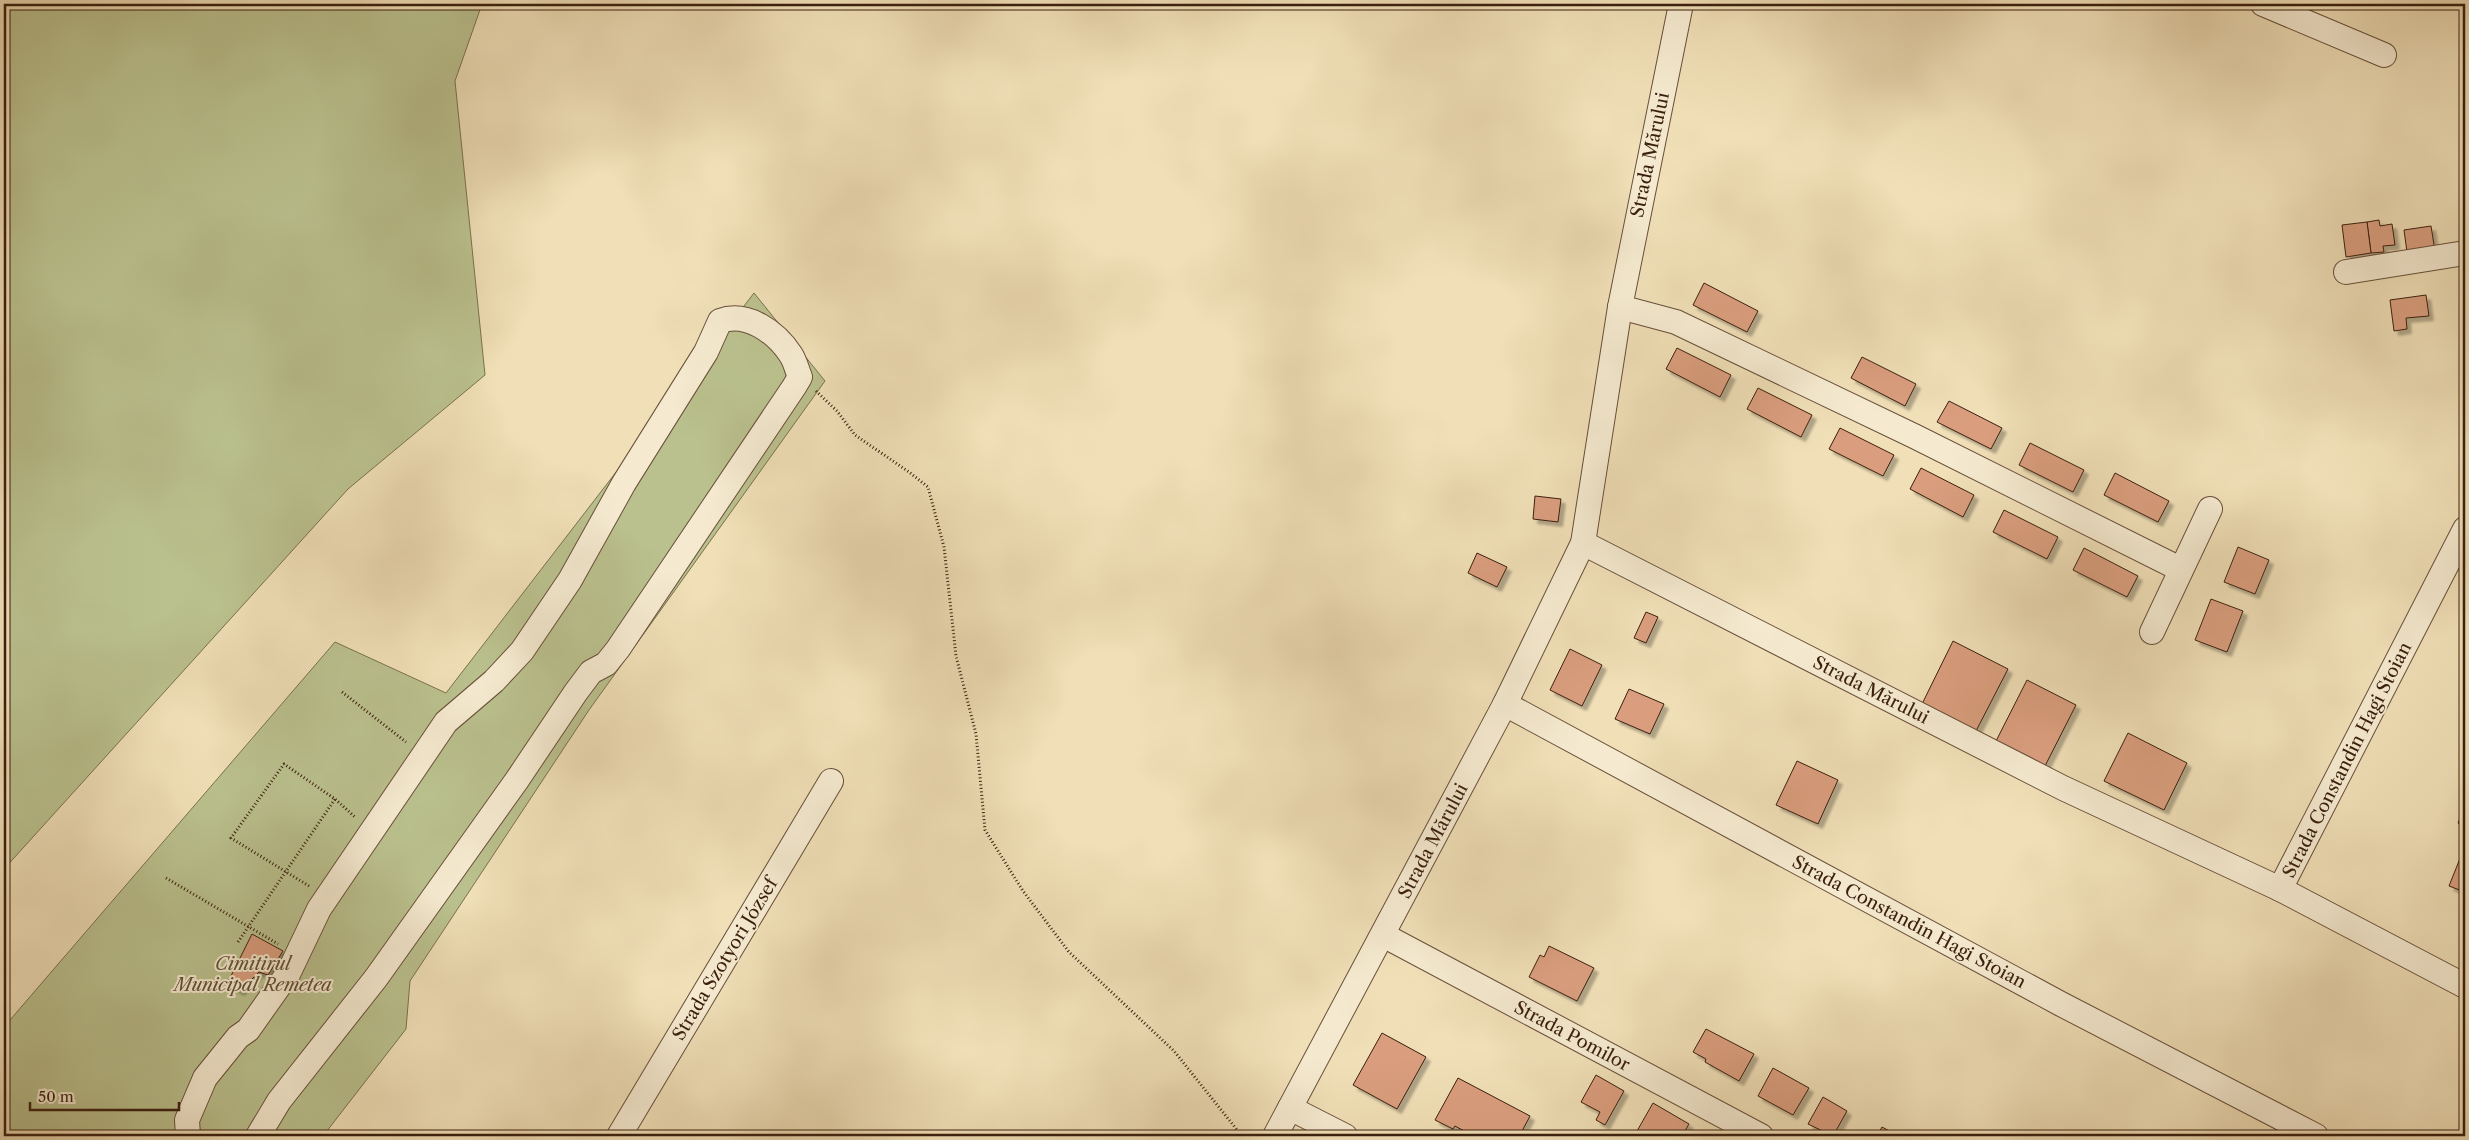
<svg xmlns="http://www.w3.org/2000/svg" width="2469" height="1140" viewBox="0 0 2469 1140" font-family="'Libre Caslon Text',serif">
<defs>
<filter id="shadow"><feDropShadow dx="4.5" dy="4.5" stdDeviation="1" flood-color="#0004"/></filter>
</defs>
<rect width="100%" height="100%" fill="#f0dfb7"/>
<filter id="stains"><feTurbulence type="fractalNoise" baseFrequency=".004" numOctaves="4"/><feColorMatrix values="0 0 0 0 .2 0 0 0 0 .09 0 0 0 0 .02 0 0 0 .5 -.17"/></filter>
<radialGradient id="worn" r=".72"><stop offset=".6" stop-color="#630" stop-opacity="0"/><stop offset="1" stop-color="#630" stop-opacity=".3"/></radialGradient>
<!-- green -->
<g fill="#bac18e" stroke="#7a704e">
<polygon points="4,4 482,4 455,81 485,375 348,489 4,869"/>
<polygon points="754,293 825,381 589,710 410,981 406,1029 323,1136 4,1136 4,1027 335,642 446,693"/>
</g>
<!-- building -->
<g fill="#da9e7e" stroke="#3a1f0f" filter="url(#shadow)">
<polygon points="2379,220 2380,226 2392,224 2395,245 2383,246 2384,252 2371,253 2367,222"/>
<polygon points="2367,222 2371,253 2346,257 2342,225"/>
<polygon points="2431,226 2435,251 2407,252 2404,230"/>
<polygon points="1704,283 1758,311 1747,332 1693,305"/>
<polygon points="2426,295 2429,316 2406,318 2407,329 2394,331 2390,300"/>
<polygon points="1677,348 1731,375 1720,397 1666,369"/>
<polygon points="1862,357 1916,384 1905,406 1851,378"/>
<polygon points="1758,388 1812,415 1801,437 1747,409"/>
<polygon points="1949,401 2002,428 1991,449 1937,422"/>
<polygon points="1840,428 1894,455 1883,476 1829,449"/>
<polygon points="2030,443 2084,470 2073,492 2019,465"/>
<polygon points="1921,468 1974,495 1963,517 1910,489"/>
<polygon points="2115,473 2169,501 2158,522 2104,495"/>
<polygon points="1535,496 1561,499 1558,522 1533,519"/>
<polygon points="2004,510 2058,537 2047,559 1993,532"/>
<polygon points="2238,547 2269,560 2255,594 2224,582"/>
<polygon points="2084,548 2138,576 2127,597 2073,570"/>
<polygon points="1477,553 1507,567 1497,587 1468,573"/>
<polygon points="2211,599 2243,611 2227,652 2195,640"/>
<polygon points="1646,612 1658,617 1646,643 1634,638"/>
<polygon points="1953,641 2008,669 1976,731 1922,704"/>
<polygon points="1570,649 1602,665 1582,706 1550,690"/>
<polygon points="2027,680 2076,705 2045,766 1996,741"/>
<polygon points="1629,689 1664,704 1650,734 1615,719"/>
<polygon points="2128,733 2187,763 2164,810 2104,781"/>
<polygon points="1797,761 1838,780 1818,824 1776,805"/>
<polygon points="2465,807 2465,827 2458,823"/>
<polygon points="2463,851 2465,852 2465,892 2449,886"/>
<polygon points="252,934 283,951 268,975 259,972 240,991 227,984"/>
<polygon points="1549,946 1594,968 1577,1001 1529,977 1540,955 1544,957"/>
<polygon points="1706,1029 1754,1054 1739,1081 1705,1062 1706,1059 1693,1052"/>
<polygon points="1382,1033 1426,1057 1397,1109 1353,1085"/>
<polygon points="1773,1068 1809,1088 1793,1115 1758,1096"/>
<polygon points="1596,1075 1624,1091 1605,1125 1596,1120 1600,1112 1581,1102"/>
<polygon points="1458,1078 1530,1116 1521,1133 1526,1136 1473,1136 1455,1126 1453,1129 1435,1120"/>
<polygon points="1823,1097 1847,1111 1833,1136 1808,1124"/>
<polygon points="1653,1103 1689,1124 1682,1136 1647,1136 1637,1131"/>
<polygon points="1882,1127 1899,1136 1877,1136"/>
</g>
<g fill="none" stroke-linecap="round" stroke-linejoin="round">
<defs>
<g id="minor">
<polyline points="2263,4 2384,55"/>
<polyline points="2346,272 2465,253"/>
<polyline points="1620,307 1676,322 1914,436 2180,569"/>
<polyline points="2465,529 2280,889 2465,986"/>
<polyline points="1583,543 2063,788 2280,889"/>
<polyline points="2152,632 2210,509"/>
<polyline points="1505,704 2061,1004 2316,1136"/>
<polyline points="1383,935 1761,1136"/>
<polyline points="1290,1108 1345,1136"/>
<path d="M188 1136 187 1120 205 1078 238 1037 248 1030 289 972 319 909 446 722 494 681 522 651 570 580 624 483 706 352 720 321C747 311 776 332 791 355 795 361 797 370 800 377L794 387 618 649 606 664 591 672 576 692 517 780 376 978 279 1101 258 1136"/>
<polyline points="619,1136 831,781"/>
<polyline points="1275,1136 1505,704 1583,543 1620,307 1681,4"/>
</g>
</defs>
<!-- minor casing -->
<use href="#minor" stroke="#684f39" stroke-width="26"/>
<!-- path -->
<g stroke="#3a1f0f" stroke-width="3" stroke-dasharray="1 2.5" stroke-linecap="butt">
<polyline points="816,391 837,411 855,435 909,472 928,487 944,547 956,656 976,734 985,830 1023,891 1069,952 1174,1051 1242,1136"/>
<polyline points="342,692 406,742"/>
<polyline points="166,878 278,944"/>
<polyline points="309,886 231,838 284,764 335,799 355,817"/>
<polyline points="238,942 335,799"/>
</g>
<!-- minor -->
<use href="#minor" stroke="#f5ead0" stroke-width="24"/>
</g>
<g text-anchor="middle" stroke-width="4" stroke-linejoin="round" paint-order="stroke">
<!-- street labels -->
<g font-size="18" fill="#3a1f0f" stroke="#f5ead0">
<text transform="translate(1650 155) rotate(-78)" y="6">Strada Mărului</text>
<text transform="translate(1871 690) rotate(27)" y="6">Strada Mărului</text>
<text transform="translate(2347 760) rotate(-63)" y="6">Strada Constandin Hagi Stoian</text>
<text transform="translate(1433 841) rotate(-62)" y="6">Strada Mărului</text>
<text transform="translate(1909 922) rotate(28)" y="6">Strada Constandin Hagi Stoian</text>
<text transform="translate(725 959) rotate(-59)" y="6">Strada Szotyori József</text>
<text transform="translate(1572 1036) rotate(28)" y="6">Strada Pomilor</text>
</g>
<!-- park labels -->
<g font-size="18" font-style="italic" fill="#605035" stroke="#f5ead0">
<text x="253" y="970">Cimitirul<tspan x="253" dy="21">Municipal Remetea</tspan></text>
</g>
</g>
<!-- margin -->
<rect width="2469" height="1140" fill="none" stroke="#f0dfb7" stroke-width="20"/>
<rect x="5" y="5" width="2459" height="1130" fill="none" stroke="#3a1f0f" stroke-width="2.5"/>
<rect x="10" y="10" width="2449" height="1120" fill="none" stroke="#3a1f0f"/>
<!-- scale -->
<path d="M30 1102v8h149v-8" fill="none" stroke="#3a1f0f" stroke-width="2.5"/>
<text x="38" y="1102" font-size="15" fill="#3a1f0f" stroke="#f5ead0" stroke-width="4" paint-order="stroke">50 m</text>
<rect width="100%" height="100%" filter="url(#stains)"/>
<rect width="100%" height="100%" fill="url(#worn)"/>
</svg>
